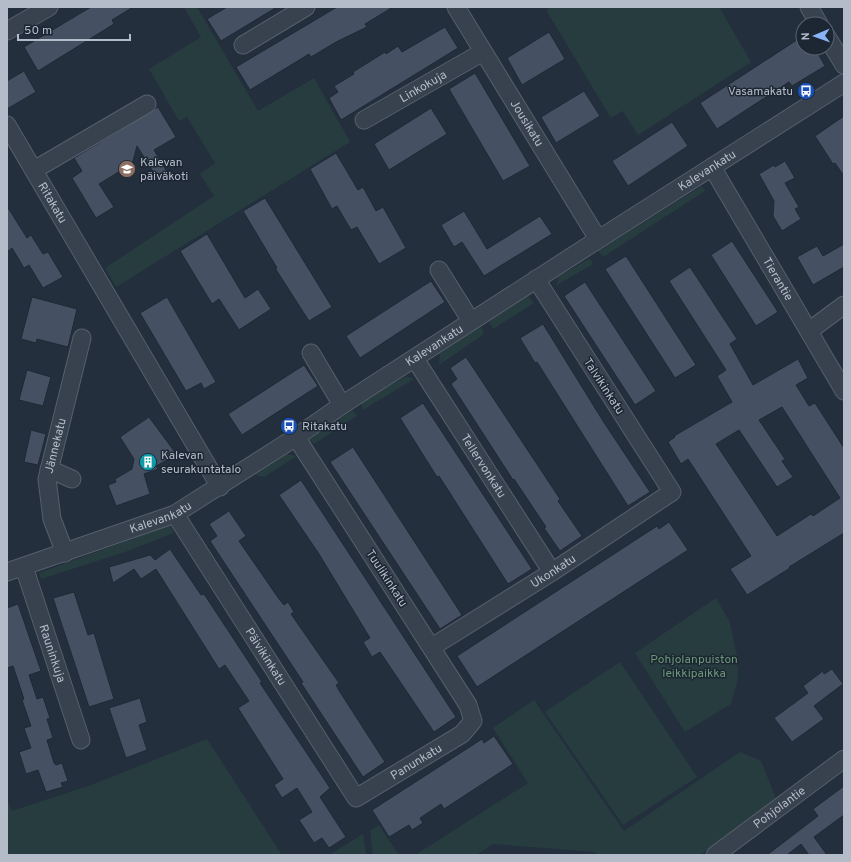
<svg xmlns="http://www.w3.org/2000/svg" width="851" height="862" viewBox="0 0 851 862" font-family="Overpass,sans-serif">
<rect width="100%" height="100%" fill="#242f3e"/>
<!-- green -->
<g fill="#263c3f">
<polygon points="184,7 197,7 258,111 314,78 350,142 116,287 105,268 214,196 200,174 215,163 187,117 179,121 149,69 201,37"/>
<polygon points="551,7 719,7 751,62 638,135 623,111 611,118 546,10"/>
<polygon points="702,186 705,191 603,257 598,251"/>
<polygon points="590,258 593,264 557,285 558,277"/>
<polygon points="528,296 534,303 493,329 489,322"/>
<polygon points="481,326 484,334 439,365 440,353"/>
<polygon points="406,376 414,379 363,410 361,403"/>
<polygon points="353,410 357,416 314,444 308,438"/>
<polygon points="285,454 297,456 264,477 255,475"/>
<polygon points="170,525 174,533 125,552 41,579 39,573"/>
<polygon points="716,598 730,623 737,656 738,679 731,704 685,732 635,653"/>
<polygon points="620,662 697,777 623,825 545,712"/>
<polygon points="534,700 624,831 740,752 761,761 777,801 700,855 597,855 595,852 493,844 476,855 415,855 528,783 493,728"/>
<polygon points="207,739 282,855 7,855 7,800 12,811 91,785"/>
<polygon points="379,825 399,855 373,855 370,831"/>
<polygon points="363,834 366,855 329,855"/>
</g>
<!-- building -->
<g fill="#455162" stroke="#1f2835" fill-rule="evenodd">
<polygon points="91,7 133,7 112,20 114,24 38,71 24,47"/>
<polygon points="227,7 277,7 221,41 207,19"/>
<polygon points="337,7 393,7 365,24 367,27 336,42 311,57 309,54 250,90 236,67"/>
<polygon points="445,27 458,48 341,120 329,98 338,92 334,86 354,74 353,72 385,52 386,54 398,46 402,52"/>
<polygon points="549,32 565,59 522,85 507,58"/>
<polygon points="803,36 803,48 815,48 825,66 792,86 789,82 717,129 700,103"/>
<polygon points="24,71 36,92 7,109 7,81"/>
<polygon points="475,73 530,166 503,181 449,89"/>
<polygon points="584,91 600,116 556,143 541,117"/>
<polygon points="158,107 176,137 154,150 169,175 159,181 137,146 130,172 122,170 99,184 114,207 96,218 72,178 82,171 74,158"/>
<polygon points="431,108 447,134 389,170 374,144"/>
<polygon points="844,116 844,176 835,163 833,164 815,136"/>
<polygon points="672,122 688,146 628,186 612,161"/>
<polygon points="336,153 358,190 363,187 376,211 383,207 406,248 379,264 357,227 351,230 337,206 332,209 310,169"/>
<polygon points="785,161 795,178 785,183 799,207 795,209 801,219 782,231 773,216 774,201 759,174 774,165 775,167"/>
<polygon points="265,198 332,307 309,321 275,268 277,268 243,211"/>
<polygon points="7,206 27,238 31,235 43,254 48,252 63,277 43,288 29,265 24,268 12,248 7,252"/>
<polygon points="464,211 487,249 540,216 552,234 484,276 462,242 454,247 441,225"/>
<polygon points="207,234 245,298 258,289 271,309 239,330 219,299 212,304 180,251"/>
<polygon points="732,241 778,312 756,326 711,255"/>
<polygon points="844,244 844,267 813,285 797,257 817,246 823,256"/>
<polygon points="626,256 696,365 675,378 605,269"/>
<path d="M690 267 737 339 730 344 753 385 798 359 808 378 796 385 809 406 815 403 844 448V533L789 567 790 568 747 595 730 569 751 556 688 459 681 464 668 442 675 437 674 436 732 402 717 376 726 370 669 281ZM782 407 840 498 813 516 811 514 777 536 716 444 739 430 777 487 793 477 782 461 785 459 759 420Z"/>
<polygon points="431,281 445,302 360,358 346,336"/>
<polygon points="585,282 656,391 635,405 564,296"/>
<polygon points="32,297 77,309 68,347 37,339 36,343 21,339"/>
<polygon points="167,297 216,382 204,389 201,383 186,391 140,313"/>
<polygon points="543,324 603,421 650,492 628,506 537,362 535,363 520,338"/>
<polygon points="466,357 560,499 558,501 582,536 560,551 544,528 546,527 514,479 513,480 451,384 457,379 450,368"/>
<polygon points="304,365 318,386 242,435 228,414"/>
<polygon points="27,370 51,377 43,406 19,400"/>
<polygon points="423,403 532,569 508,584 439,476 437,477 400,418"/>
<polygon points="149,417 177,455 156,466 158,469 144,474 150,494 116,506 108,485 116,482 115,479 132,469 134,459 120,437"/>
<polygon points="31,430 46,434 38,465 24,462"/>
<polygon points="353,447 462,615 440,629 330,462"/>
<polygon points="301,480 456,717 434,732 380,652 372,657 363,642 370,638 319,554 279,495"/>
<polygon points="229,511 246,536 239,541 279,599 284,605 288,602 294,612 291,614 339,683 336,685 340,692 385,762 363,777 301,683 303,682 210,541 217,536 209,524"/>
<polygon points="669,522 688,550 477,687 457,656 657,526 659,529"/>
<polygon points="170,549 201,595 204,594 262,682 260,683 330,788 320,797 346,837 329,848 322,838 314,843 299,820 312,812 297,788 282,798 274,785 283,779 238,708 249,701 225,665 219,669 156,569 141,579 134,569 113,583 109,567 150,555 155,560"/>
<polygon points="74,592 88,635 94,633 114,699 89,707 53,598"/>
<polygon points="18,604 41,671 29,675 37,699 43,697 50,718 47,719 53,738 47,740 54,763 56,765 62,763 68,781 61,783 63,787 46,792 38,770 26,774 19,752 31,748 24,728 31,726 22,700 24,699 13,666 7,668 7,608"/>
<polygon points="832,669 843,684 814,706 824,719 792,742 774,718 808,693 803,686 823,671 824,674"/>
<polygon points="140,698 147,722 139,725 147,750 126,758 109,708"/>
<polygon points="494,736 513,764 444,809 441,804 420,818 423,823 412,830 409,825 389,837 372,810 482,739 484,743"/>
<polygon points="844,786 844,815 814,837 827,855 809,855 801,844 787,855 767,855 818,816 813,809"/>
</g>
<g fill="none" stroke-linecap="round" stroke-linejoin="round">
<defs>
<g id="minor">
<path id="s1" d="M456 7 598 239"/>
<polyline points="809,7 819,24"/>
<polyline points="7,31 49,7"/>
<polyline points="827,37 844,65"/>
<polyline points="243,45 306,7"/>
<path id="s2" d="M364 120 483 52"/>
<path id="s3" d="M7 125 220 487"/>
<path id="s4" d="M712 167 844 391"/>
<polyline points="34,170 147,104"/>
<polyline points="439,270 471,321"/>
<polyline points="809,331 844,305"/>
<polyline points="311,353 342,405"/>
<path id="s5" d="M415 359 552 572"/>
<polyline points="49,469 72,479"/>
<path id="s6" d="M175 514 356 798 462 734 473 721 468 705 296 437"/>
<path id="s7" d="M65 553 52 519 47 479 82 338"/>
<path id="s8" d="M24 567 81 740"/>
<path id="s9" d="M7 572 175 514 296 437 342 405 588 246 844 83"/>
<path id="s10" d="M432 647 552 572 672 492 536 279"/>
<path id="s11" d="M715 855 844 759"/>
</g>
</defs>
<!-- minor casing -->
<use href="#minor" stroke="#565f6c" stroke-width="19"/>
<!-- minor -->
<use href="#minor" stroke="#38414e" stroke-width="17"/>
</g>
<!-- icons -->
<defs>
<symbol id="bus-disc" viewBox="-11 -11 22 22"><circle r="9.5" fill="#1a4fb4" stroke="#1d2633"/><path d="M-5-6H5V4H4V6H2V4H-2V6H-4V4H-5ZM-3.5-4V0h7V-4ZM-3.5 1.2v1.5H-2V1.2ZM2 1.2v1.5H3.5V1.2Z" fill="#fff"/></symbol>
<symbol id="school-disc" viewBox="-11 -11 22 22"><circle r="9.5" fill="#8d6e63" stroke="#1d2633"/><path d="M0-5L7-2L0 1L-7-2ZM-4 1L0 2.5L4 1V4Q0 6-4 4Z" fill="#fff"/></symbol>
<symbol id="building-disc" viewBox="-11 -11 22 22"><circle r="9.5" fill="#0f9aa8" stroke="#1d2633"/><path d="M-4-6H4V6H1V3H-1V6H-4ZM-2.5-4.3h1.7v1.8h-1.7ZM.8-4.3h1.7v1.8H.8ZM-2.5-1h1.7V.8h-1.7ZM.8-1h1.7V.8H.8Z" fill="#fff"/></symbol>
</defs>
<g fill-rule="evenodd">
<use href="#bus-disc" x="796" y="81" width="20" height="20"/>
<use href="#school-disc" x="117" y="159" width="20" height="20"/>
<use href="#bus-disc" x="279" y="416" width="20" height="20"/>
<use href="#building-disc" x="138" y="452" width="20" height="20"/>
</g>
<g text-anchor="middle" stroke-width="3" stroke-linejoin="round" paint-order="stroke">
<!-- street labels -->
<g font-size="12" fill="#b4bcc9" stroke="#1d2633">
<text dy="4" stroke="none"><textPath href="#s2" startOffset="68">Linkokuja</textPath></text>
<text dy="4" stroke="none"><textPath href="#s1" startOffset="136">Jousikatu</textPath></text>
<text dy="4" stroke="none"><textPath href="#s9" startOffset="811">Kalevankatu</textPath></text>
<text dy="4" stroke="none"><textPath href="#s3" startOffset="90">Ritakatu</textPath></text>
<text dy="4" stroke="none"><textPath href="#s4" startOffset="130">Tierantie</textPath></text>
<text dy="4" stroke="none"><textPath href="#s9" startOffset="487">Kalevankatu</textPath></text>
<text transform="translate(604 386) rotate(57)" y="4">Talvikinkatu</text>
<text dy="4" stroke="none"><textPath href="#s7" startOffset="111">Jännekatu</textPath></text>
<text dy="4" stroke="none"><textPath href="#s5" startOffset="127">Tellervonkatu</textPath></text>
<text dy="4" stroke="none"><textPath href="#s9" startOffset="163">Kalevankatu</textPath></text>
<text dy="4" stroke="none"><textPath href="#s10" startOffset="143">Ukonkatu</textPath></text>
<text transform="translate(387 578) rotate(57)" y="4">Tuulikinkatu</text>
<text dy="4" stroke="none"><textPath href="#s8" startOffset="91">Rauninkuja</textPath></text>
<text dy="4" stroke="none"><textPath href="#s6" startOffset="169">Päivikinkatu</textPath></text>
<text dy="4" stroke="none"><textPath href="#s6" startOffset="407">Panunkatu</textPath></text>
<text dy="4" stroke="none"><textPath href="#s11" startOffset="80">Pohjolantie</textPath></text>
</g>
<!-- poi labels -->
<g font-size="12" fill="#b4bcc9" stroke="#1d2633" text-anchor="start">
<text x="793" y="95" text-anchor="end">Vasamakatu</text>
<text x="140" y="166">Kalevan<tspan x="140" dy="14">päiväkoti</tspan></text>
<text x="302" y="430">Ritakatu</text>
<text x="161" y="459">Kalevan<tspan x="161" dy="14">seurakuntatalo</tspan></text>
</g>
<!-- park labels -->
<g font-size="12" fill="#6b9a76" stroke="#1d2633">
<text x="694" y="663">Pohjolanpuiston<tspan x="694" dy="14">leikkipaikka</tspan></text>
</g>
</g>
<!-- border -->
<rect width="851" height="862" fill="none" stroke="#b4bcc9" stroke-width="16"/>
<!-- north arrow -->
<g transform="translate(815 36) rotate(268)"><circle r="19" fill="#1d2633" stroke="#59626f"/>
<path d="M0-3L7 15L0 10L-7 15Z" fill="#8ab4f8"/>
<text y="-6" font-size="11" font-weight="bold" text-anchor="middle" fill="#b4bcc9">N</text>
</g>
<!-- scale -->
<path d="M18 34v6h112v-6" fill="none" stroke="#b4bcc9" stroke-width="2"/>
<text x="24" y="34" font-size="12" fill="#b4bcc9" stroke="#1d2633" stroke-width="3" paint-order="stroke">50 m</text>
</svg>
